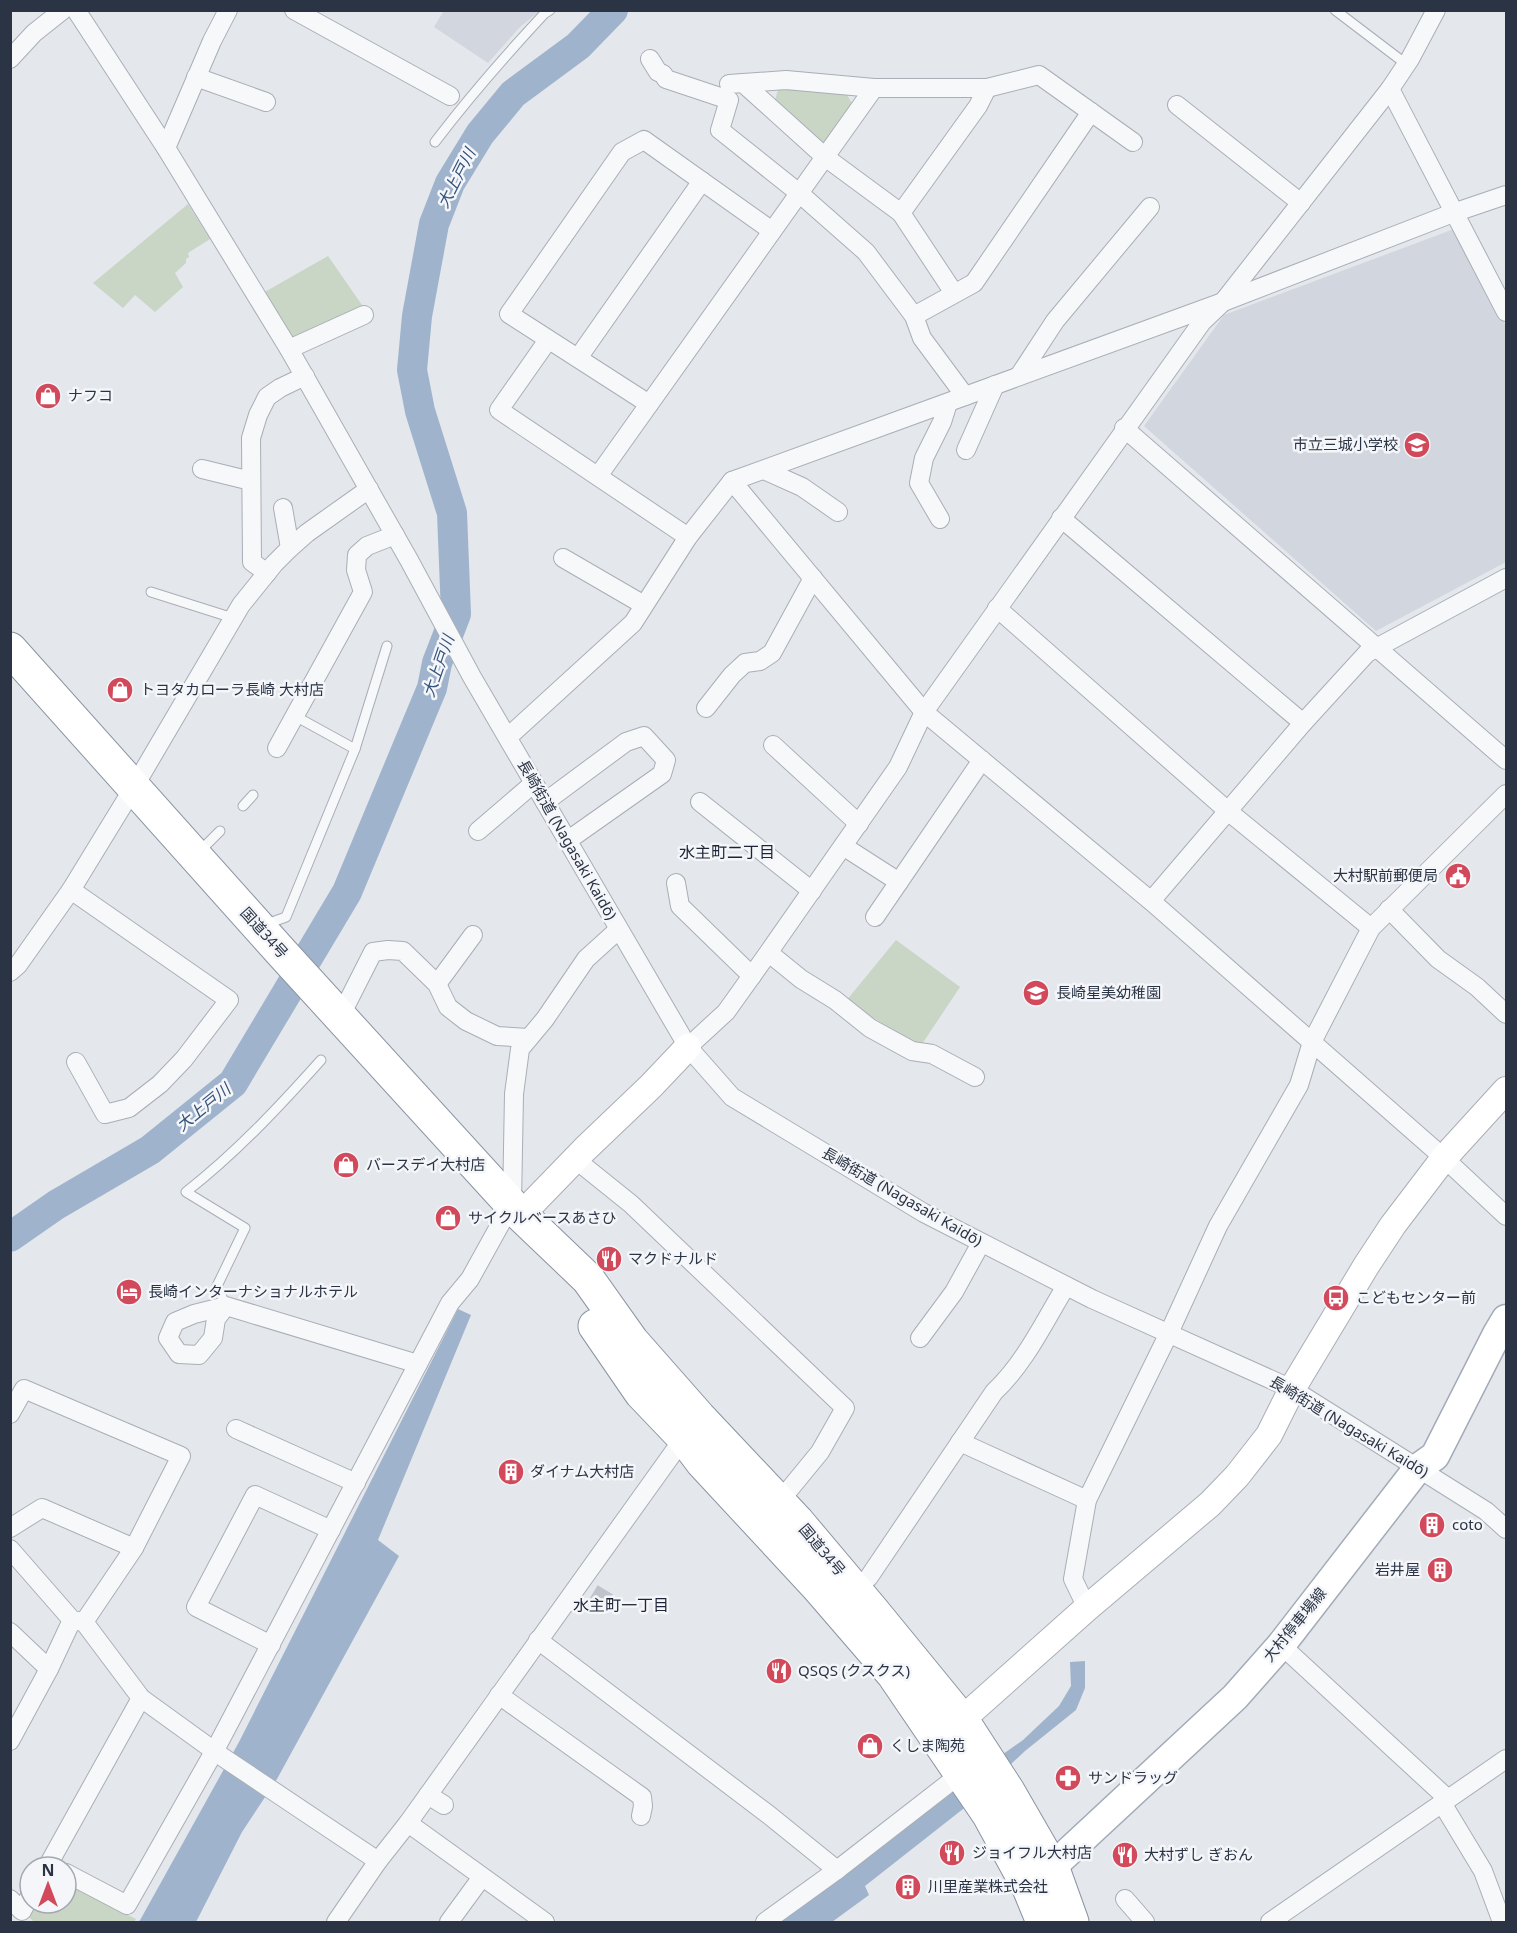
<svg xmlns="http://www.w3.org/2000/svg" width="1517" height="1933" viewBox="0 0 1517 1933" font-family="'Noto Sans','Noto Sans JP',sans-serif">
<rect width="100%" height="100%" fill="#e4e7ec"/>
<!-- built -->
<g fill="#d2d6de">
<polygon points="441,11 540,11 520,27 488,63 434,27 443,12"/>
<polygon points="1454,229 1506,326 1506,562 1376,631 1144,426 1224,315"/>
</g>
<!-- green -->
<g fill="#c9d6c5">
<polygon points="779,87 846,93 853,105 822,147 774,103"/>
<polygon points="188,204 210,239 188,253 189,257 186,259 186,263 175,273 183,287 155,312 135,295 123,308 93,283"/>
<polygon points="328,256 364,308 296,343 263,293"/>
<polygon points="896,940 960,987 920,1047 846,1001"/>
<polygon points="66,1884 136,1919 134,1922 34,1922 27,1915 35,1903 66,1903"/>
</g>
<!-- water -->
<g fill="#9fb4cc">
<polygon points="458,1309 471,1315 378,1540 399,1556 277,1779 242,1832 196,1922 139,1922 239,1742"/>
<polygon points="1085,1661 1085,1688 1076,1710 1025,1751 963,1809 865,1886 869,1895 832,1922 779,1922 948,1793 1023,1740 1059,1706 1071,1686 1070,1662"/>
</g>
<g fill="none" stroke-linecap="round" stroke-linejoin="round">
<!-- river -->
<polyline stroke="#9fb4cc" stroke-width="30" points="10,1237 56,1205 150,1150 233,1083 347,892 432,688 437,663 456,614 452,513 420,411 412,370 417,316 434,224 450,183 480,134 513,94 578,46 613,10"/>
<!-- street-tunnel -->
<polyline stroke="#bfc3cb" stroke-width="18" stroke-dasharray="18 9" stroke-linecap="butt" points="593,1593 615,1606"/>
<defs>
<g id="lane">
<polyline points="1335,10 1406,64"/>
<path d="M435 142C469 97 505 56 544 14L550 10"/>
<polyline points="151,592 233,618"/>
<polyline points="355,749 387,646"/>
<polyline points="243,806 253,795"/>
<polyline points="199,852 220,831"/>
<polyline points="264,925 286,917 355,749 295,716"/>
<path d="M226 1306 217 1286 245 1228 186 1192C236 1153 279 1107 321 1060"/>
</g>
<g id="street">
<polyline points="76,10 166,148 289,349 409,560 472,677 688,1047 732,1097 924,1213 1092,1299 1292,1389 1486,1511 1506,1529"/>
<polyline points="294,10 450,96"/>
<polyline points="10,59 34,33 63,10"/>
<polyline points="650,59 658,72 663,74 666,79 729,100 720,130 799,193 866,252 914,316 922,338 965,396"/>
<polyline points="196,77 266,102"/>
<polyline points="743,83 825,157 901,213 954,293"/>
<polyline points="729,84 786,80 874,88 987,88 1039,75 1133,142"/>
<polyline points="1390,89 1506,312"/>
<polyline points="1177,105 1301,203"/>
<polyline points="166,148 212,41 228,10"/>
<polyline points="901,213 978,106 987,88"/>
<polyline points="914,316 974,283 1091,112"/>
<polyline points="548,340 499,410 688,537"/>
<polyline points="289,349 364,315"/>
<polyline points="578,358 702,181"/>
<polyline points="1019,376 1055,321 1150,207"/>
<polyline points="649,404 509,314 622,152 644,140 772,231"/>
<polyline points="1124,428 1506,760"/>
<polyline points="966,450 995,385"/>
<polyline points="202,469 251,481"/>
<polyline points="764,470 802,487 838,512"/>
<polyline points="598,476 874,88"/>
<polyline points="732,481 924,712 1151,901 1444,1158 1506,1216"/>
<polyline points="283,508 290,548"/>
<polyline points="1061,518 1303,723"/>
<polyline points="940,519 919,483 924,458 942,422 948,403"/>
<polyline points="563,558 644,605"/>
<polyline points="267,573 252,562 251,438 258,415 267,397 280,388 305,376"/>
<polyline points="997,608 1229,812 1371,928"/>
<polyline points="706,708 732,675 745,663 760,661 772,653 813,578"/>
<polyline points="508,737 633,623 688,537 732,481 1223,302 1453,213 1506,195"/>
<polyline points="773,745 859,824"/>
<polyline points="277,748 363,592 356,570 357,555 367,546 395,535"/>
<polyline points="545,802 626,742 644,736 666,760 662,774 567,841"/>
<polyline points="700,802 812,891"/>
<polyline points="478,831 534,783"/>
<polyline points="843,846 899,882"/>
<polyline points="676,883 680,906 752,976"/>
<polyline points="71,890 229,1000 184,1059 160,1084 129,1108 105,1114 76,1062"/>
<polyline points="1151,901 1303,723 1367,653 1506,578"/>
<polyline points="1389,909 1438,959 1477,987 1506,1014"/>
<polyline points="875,917 982,760"/>
<polyline points="769,953 801,979 835,1000 870,1028 912,1051 932,1054 975,1077"/>
<polyline points="10,972 18,965 71,890 134,787 241,605 274,564 290,548 307,533 369,489"/>
<polyline points="437,984 473,935"/>
<polyline points="340,1017 373,952 388,950 403,951 437,984 448,1007 466,1021 497,1036 529,1038"/>
<polyline points="688,1047 726,1012 766,956 898,767 924,712 1202,322 1223,302 1390,89 1410,59 1436,10"/>
<polyline points="575,1159 631,1204 845,1408 820,1452 779,1502"/>
<polyline points="226,1306 216,1319 213,1338 199,1355 179,1354 168,1338 175,1322 194,1314 226,1306 418,1364"/>
<polyline points="920,1338 954,1292 981,1243"/>
<polyline points="10,1414 24,1389 181,1456 134,1548 84,1622"/>
<polyline points="236,1429 356,1483"/>
<polyline points="960,1442 1087,1500"/>
<polyline points="10,1528 42,1508 134,1548"/>
<polyline points="10,1549 72,1620 84,1622 141,1698 224,1758 378,1861"/>
<path d="M856 1590 869 1577 994 1392C1025 1363 1044 1322 1066 1286"/>
<polyline points="1087,1608 1073,1579 1087,1500 1169,1333 1218,1226 1299,1085 1312,1042 1371,928 1506,794"/>
<polyline points="10,1632 49,1669"/>
<polyline points="538,1640 769,1815 837,1870"/>
<polyline points="271,1645 196,1607 255,1495 331,1530"/>
<polyline points="1281,1645 1448,1799"/>
<polyline points="499,1695 642,1797 643,1806 641,1816"/>
<polyline points="10,1741 49,1669 72,1620"/>
<polyline points="428,1795 444,1805"/>
<polyline points="1442,1803 1483,1871 1502,1922"/>
<polyline points="408,1823 545,1922"/>
<polyline points="47,1867 141,1698"/>
<polyline points="66,1873 127,1905 215,1750 450,1303 470,1279 512,1203 514,1094 520,1049 545,1019 586,959 618,930"/>
<polyline points="10,1899 22,1911 30,1896"/>
<polyline points="1125,1899 1145,1922"/>
<polyline points="336,1922 378,1861 408,1823 688,1432"/>
<polyline points="449,1922 482,1877"/>
<polyline points="765,1922 837,1870 967,1769"/>
<polyline points="1270,1922 1506,1759"/>
</g>
<g id="secondary">
<polyline points="521,1215 585,1149 651,1086 688,1047"/>
<polyline points="949,1731 1087,1608 1210,1504 1237,1476 1269,1435 1292,1389 1366,1266 1393,1225 1444,1158 1506,1090"/>
</g>
<polyline id="primary" points="1037,1881 1235,1697 1281,1645 1418,1468 1435,1456 1497,1334 1506,1319"/>
<g id="highway">
<polyline points="10,649 282,953 521,1215 588,1279 632,1341 699,1417 797,1521 872,1610 962,1720 1008,1791 1053,1869 1072,1922"/>
<polyline points="595,1326 641,1393 684,1438 702,1462 817,1586 893,1674 989,1815 1029,1888 1043,1922"/>
</g>
</defs>
<!-- lane casing -->
<use href="#lane" stroke="#a9aeb7" stroke-width="11"/>
<!-- street casing -->
<use href="#street" stroke="#a9aeb7" stroke-width="20"/>
<!-- secondary casing -->
<use href="#secondary" stroke="#a9aeb7" stroke-width="28"/>
<!-- primary casing -->
<use href="#primary" stroke="#a3abb8" stroke-width="31"/>
<!-- highway casing -->
<use href="#highway" stroke="#8b94a3" stroke-width="35"/>
<!-- lane -->
<use href="#lane" stroke="#f7f8fa" stroke-width="9"/>
<!-- street -->
<use href="#street" stroke="#f7f8fa" stroke-width="18"/>
<!-- secondary -->
<use href="#secondary" stroke="#fff" stroke-width="26"/>
<!-- primary -->
<use href="#primary" stroke="#fff" stroke-width="28"/>
<!-- highway -->
<use href="#highway" stroke="#fff" stroke-width="33"/>
</g>
<!-- icons -->
<defs>
<symbol id="shop-disc" viewBox="-11 -11 22 22"><circle r="9.5" fill="#d1495b" stroke="#f4f6f9"/><path d="M-5-2.5h2.3a2.7 3.5 0 0 1 5.4 0H5L5.5 6h-11ZM-1.5-2.5h3a1.5 2.3 0 0 0-3 0Z" fill="#fff"/></symbol>
<symbol id="school-disc" viewBox="-11 -11 22 22"><circle r="9.5" fill="#d1495b" stroke="#f4f6f9"/><path d="M0-5L7-2L0 1L-7-2ZM-4 1L0 2.5L4 1V4Q0 6-4 4Z" fill="#fff"/></symbol>
<symbol id="civic-disc" viewBox="-11 -11 22 22"><circle r="9.5" fill="#d1495b" stroke="#f4f6f9"/><path d="M-.6-6.5H3V-4.5H.6V-3L4-1V1h2V6H-6V1h2V-1L-.6-3ZM-1.2 2.5V6h2.4V2.5Z" fill="#fff"/></symbol>
<symbol id="restaurant-disc" viewBox="-11 -11 22 22"><circle r="9.5" fill="#d1495b" stroke="#f4f6f9"/><path d="M-5-6h1v4h1v-4h1v4h1v-4h1v5L-1.5 .5V6h-2V.5L-5-1ZM5-6V6H3V1.5H1.5Q1.5-4 5-6Z" fill="#fff"/></symbol>
<symbol id="hotel-disc" viewBox="-11 -11 22 22"><circle r="9.5" fill="#d1495b" stroke="#f4f6f9"/><path d="M-6-4.5h1.5V1H6V5H4.5V3h-9V5H-6ZM-4 0a1.8 1.8 0 1 1 3.6 0ZM.5 0V-2.5h3Q6-2.5 6 0Z" fill="#fff"/></symbol>
<symbol id="bus-disc" viewBox="-11 -11 22 22"><circle r="9.5" fill="#d1495b" stroke="#f4f6f9"/><path d="M-5-6H5V4H4V6H2V4H-2V6H-4V4H-5ZM-3.5-4V0h7V-4ZM-3.5 1.2v1.5H-2V1.2ZM2 1.2v1.5H3.5V1.2Z" fill="#fff"/></symbol>
<symbol id="building-disc" viewBox="-11 -11 22 22"><circle r="9.5" fill="#d1495b" stroke="#f4f6f9"/><path d="M-4-6H4V6H1V3H-1V6H-4ZM-2.5-4.3h1.7v1.8h-1.7ZM.8-4.3h1.7v1.8H.8ZM-2.5-1h1.7V.8h-1.7ZM.8-1h1.7V.8H.8Z" fill="#fff"/></symbol>
<symbol id="pharmacy-disc" viewBox="-11 -11 22 22"><circle r="9.5" fill="#d1495b" stroke="#f4f6f9"/><path d="M-2-6h4v4h4v4h-4v4h-4v-4h-4v-4h4Z" fill="#fff"/></symbol>
</defs>
<g fill-rule="evenodd">
<use href="#shop-disc" x="33" y="381" width="30" height="30"/>
<use href="#school-disc" x="1402" y="430" width="30" height="30"/>
<use href="#shop-disc" x="105" y="675" width="30" height="30"/>
<use href="#civic-disc" x="1443" y="861" width="30" height="30"/>
<use href="#school-disc" x="1021" y="978" width="30" height="30"/>
<use href="#shop-disc" x="331" y="1150" width="30" height="30"/>
<use href="#shop-disc" x="433" y="1203" width="30" height="30"/>
<use href="#restaurant-disc" x="594" y="1244" width="30" height="30"/>
<use href="#hotel-disc" x="114" y="1277" width="30" height="30"/>
<use href="#bus-disc" x="1321" y="1283" width="30" height="30"/>
<use href="#building-disc" x="496" y="1457" width="30" height="30"/>
<use href="#building-disc" x="1417" y="1510" width="30" height="30"/>
<use href="#building-disc" x="1425" y="1555" width="30" height="30"/>
<use href="#restaurant-disc" x="764" y="1656" width="30" height="30"/>
<use href="#shop-disc" x="855" y="1731" width="30" height="30"/>
<use href="#pharmacy-disc" x="1053" y="1763" width="30" height="30"/>
<use href="#restaurant-disc" x="937" y="1838" width="30" height="30"/>
<use href="#restaurant-disc" x="1110" y="1840" width="30" height="30"/>
<use href="#building-disc" x="893" y="1872" width="30" height="30"/>
</g>
<g text-anchor="middle" stroke-width="5" stroke-linejoin="round" paint-order="stroke">
<!-- poi labels -->
<g font-size="15" fill="#2b3445" stroke="#f4f6f9" text-anchor="start">
<text x="68" y="401">ナフコ</text>
<text x="1398" y="450" text-anchor="end">市立三城小学校</text>
<text x="140" y="695">トヨタカローラ長崎 大村店</text>
<text x="1438" y="881" text-anchor="end">大村駅前郵便局</text>
<text x="1056" y="998">長崎星美幼稚園</text>
<text x="366" y="1170">バースデイ大村店</text>
<text x="468" y="1223">サイクルベースあさひ</text>
<text x="628" y="1264">マクドナルド</text>
<text x="148" y="1297">長崎インターナショナルホテル</text>
<text x="1356" y="1303">こどもセンター前</text>
<text x="530" y="1477">ダイナム大村店</text>
<text x="1452" y="1530">coto</text>
<text x="1420" y="1575" text-anchor="end">岩井屋</text>
<text x="798" y="1676">QSQS (クスクス)</text>
<text x="890" y="1751">くしま陶苑</text>
<text x="1088" y="1783">サンドラッグ</text>
<text x="972" y="1858">ジョイフル大村店</text>
<text x="1144" y="1860">大村ずし ぎおん</text>
<text x="928" y="1892">川里産業株式会社</text>
</g>
<!-- street labels -->
<g font-size="15" fill="#2b3445" stroke="#f4f6f9">
<text transform="translate(567 840) rotate(60)" y="5">長崎街道 (Nagasaki Kaidō)</text>
<text transform="translate(264 933) rotate(48)" y="5">国道34号</text>
<text transform="translate(902 1197) rotate(30)" y="5">長崎街道 (Nagasaki Kaidō)</text>
<text transform="translate(1349 1427) rotate(31)" y="5">長崎街道 (Nagasaki Kaidō)</text>
<text transform="translate(822 1550) rotate(50)" y="5">国道34号</text>
<text transform="translate(1295 1625) rotate(-51)" y="5">大村停車場線</text>
</g>
<!-- water labels -->
<g font-size="16" font-style="italic" fill="#34527a" stroke="#f4f6f9">
<text transform="translate(456 178) rotate(-63)" y="6">大上戸川</text>
<text transform="translate(438 666) rotate(-71)" y="6">大上戸川</text>
<text transform="translate(203 1107) rotate(-39)" y="6">大上戸川</text>
</g>
<!-- neighbourhood labels -->
<g font-size="16" fill="#1d2536" stroke="#f4f6f9">
<text x="727" y="858">水主町二丁目</text>
<text x="621" y="1611">水主町一丁目</text>
</g>
</g>
<!-- border -->
<rect width="1517" height="1933" fill="none" stroke="#2b3445" stroke-width="24"/>
<!-- north arrow -->
<g transform="translate(48 1885)"><circle r="28" fill="#f4f6f9" stroke="#a4a8b1" stroke-width="1.5"/>
<path d="M0-4.5L10 22L0 15L-10 22Z" fill="#d1495b"/>
<text y="-9" font-size="16" font-weight="bold" text-anchor="middle" fill="#2b3445">N</text>
</g>
</svg>
